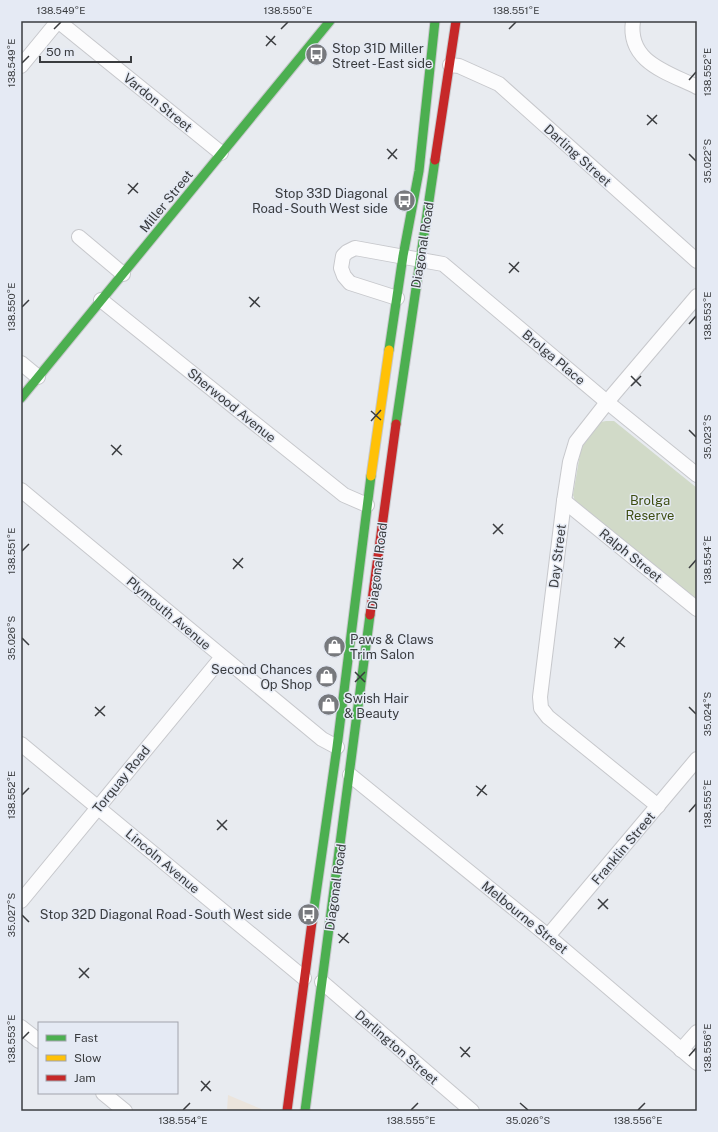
<svg xmlns="http://www.w3.org/2000/svg" width="718" height="1132" viewBox="0 0 718 1132" font-family="'Public Sans',sans-serif">
<rect width="100%" height="100%" fill="#e8ebf0"/>
<!-- education -->
<polygon fill="#ebe4dc" points="228,1095 266,1111 227,1111"/>
<!-- green -->
<polygon fill="#d1dac8" points="606,421 614,421 697,488 697,604 578,505 575,501 573,495 581,448 601,422"/>
<g fill="none" stroke-linecap="round" stroke-linejoin="round">
<defs>
<g id="street">
<polyline points="58,21 221,153"/>
<path d="M633 21C627 62 667 72 697 87"/>
<polyline points="450,65 459,66 499,84 697,261"/>
<polyline points="21,66 58,21"/>
<polyline points="79,237 123,274"/>
<polyline points="397,298 350,283 344,276 341,268 343,256 347,252 355,248 443,264 607,402 697,475"/>
<polyline points="101,300 344,495 367,505"/>
<polyline points="21,363 38,377"/>
<polyline points="21,490 322,739 337,747"/>
<polyline points="564,501 697,609"/>
<polyline points="21,744 304,978"/>
<polyline points="350,775 548,936 697,1063"/>
<polyline points="658,806 548,717 541,708 540,697 564,501 570,462 576,442 612,396 697,296"/>
<polyline points="21,901 222,657"/>
<polyline points="548,936 697,759"/>
<polyline points="322,982 472,1111"/>
<polyline points="21,1027 39,1041"/>
<polyline points="681,1050 697,1032"/>
<polyline points="103,1093 125,1111"/>
</g>
<g id="fast">
<polyline points="389,350 403,256 419,171 435,21"/>
<polyline points="21,398 330,21"/>
<polyline points="396,424 435,160"/>
<polyline points="312,922 337,747 371,476"/>
<polyline points="305,1111 370,615"/>
</g>
<polyline id="slow" points="371,476 389,350"/>
<g id="jam">
<polyline points="435,160 456,21"/>
<polyline points="370,615 396,424"/>
<polyline points="287,1111 312,922"/>
</g>
</defs>
<!-- street casing -->
<use href="#street" stroke="#c7c8cc" stroke-width="16"/>
<!-- fast casing -->
<use href="#fast" stroke="#c7c8cc" stroke-width="11"/>
<!-- slow casing -->
<use href="#slow" stroke="#c7c8cc" stroke-width="11"/>
<!-- jam casing -->
<use href="#jam" stroke="#c7c8cc" stroke-width="11"/>
<!-- street -->
<use href="#street" stroke="#fcfcfd" stroke-width="14"/>
<!-- fast -->
<use href="#fast" stroke="#4caf50" stroke-width="9"/>
<!-- slow -->
<use href="#slow" stroke="#ffc107" stroke-width="9"/>
<!-- jam -->
<use href="#jam" stroke="#c62828" stroke-width="9"/>
</g>
<!-- ticks -->
<path fill="none" stroke="#3a3c3f" stroke-width="1.5" d="M54 29 61 22M281 29 288 22M509 29 516 22M266 36 276 45M266 46 275 36M22 63 29 56M689 80 696 72M647 115 657 124M647 125 657 115M387 149 397 159M689 154 696 161M388 159 397 149M128 184 138 193M128 194 138 183M509 263 519 272M509 273 519 262M249 297 260 307M22 307 29 300M250 307 259 297M689 324 696 316M631 376 641 386M631 386 641 376M371 411 381 420M371 421 381 410M689 430 696 437M111 445 122 455M112 455 121 445M493 524 503 534M493 534 503 524M22 551 29 544M233 559 243 568M689 568 696 560M233 569 243 558M22 638 29 645M614 638 625 647M615 648 624 637M355 672 365 682M355 682 365 672M95 707 105 716M689 707 696 714M95 716 105 706M476 786 487 795M22 795 29 788M477 796 486 785M689 812 696 804M217 820 227 830M217 830 227 820M598 899 608 909M598 909 608 899M22 915 29 922M338 934 349 943M339 943 348 933M79 968 89 978M79 978 89 968M22 1039 29 1032M460 1047 470 1057M689 1056 696 1048M461 1057 470 1047M201 1081 211 1091M201 1091 210 1081M520 1103 528 1110M183 1110 190 1103M411 1110 418 1103M638 1110 645 1103"/>
<!-- icons -->
<defs>
<symbol id="bus-disc" viewBox="-11 -11 22 22"><circle r="9.5" fill="#77797d" stroke="#e5eaf4"/><path d="M-5-6H5V4H4V6H2V4H-2V6H-4V4H-5ZM-3.5-4V0h7V-4ZM-3.5 1.2v1.5H-2V1.2ZM2 1.2v1.5H3.5V1.2Z" fill="#fff"/></symbol>
<symbol id="shop-disc" viewBox="-11 -11 22 22"><circle r="9.5" fill="#77797d" stroke="#e5eaf4"/><path d="M-5-2.5h2.3a2.7 3.5 0 0 1 5.4 0H5L5.5 6h-11ZM-1.5-2.5h3a1.5 2.3 0 0 0-3 0Z" fill="#fff"/></symbol>
</defs>
<g fill-rule="evenodd">
<use href="#bus-disc" x="304" y="42" width="25" height="25"/>
<use href="#bus-disc" x="392" y="188" width="25" height="25"/>
<use href="#shop-disc" x="322" y="634" width="25" height="25"/>
<use href="#shop-disc" x="314" y="664" width="25" height="25"/>
<use href="#shop-disc" x="316" y="692" width="25" height="25"/>
<use href="#bus-disc" x="296" y="902" width="25" height="25"/>
</g>
<g text-anchor="middle" stroke-width="3" stroke-linejoin="round" paint-order="stroke">
<!-- poi labels -->
<g font-size="13" fill="#3a3c3f" stroke="#e5eaf4" text-anchor="start">
<text x="332" y="53">Stop 31D Miller<tspan x="332" dy="15">Street - East side</tspan></text>
<text x="388" y="198" text-anchor="end">Stop 33D Diagonal<tspan x="388" dy="15">Road - South West side</tspan></text>
<text x="350" y="644">Paws &amp; Claws<tspan x="350" dy="15">Trim Salon</tspan></text>
<text x="312" y="674" text-anchor="end">Second Chances<tspan x="312" dy="15">Op Shop</tspan></text>
<text x="344" y="703">Swish Hair<tspan x="344" dy="15">&amp; Beauty</tspan></text>
<text x="292" y="919" text-anchor="end">Stop 32D Diagonal Road - South West side</text>
</g>
<!-- street labels -->
<g font-size="13" fill="#3a3c3f" stroke="#e5eaf4">
<text transform="translate(158 102) rotate(39)" y="5">Vardon Street</text>
<text transform="translate(578 155) rotate(42)" y="5">Darling Street</text>
<text transform="translate(166 201) rotate(-51)" y="5">Miller Street</text>
<text transform="translate(422 245) rotate(-81)" y="5">Diagonal Road</text>
<text transform="translate(554 357) rotate(40)" y="5">Brolga Place</text>
<text transform="translate(232 405) rotate(39)" y="5">Sherwood Avenue</text>
<text transform="translate(631 555) rotate(39)" y="5">Ralph Street</text>
<text transform="translate(557 556) rotate(-83)" y="5">Day Street</text>
<text transform="translate(377 566) rotate(-83)" y="5">Diagonal Road</text>
<text transform="translate(169 613) rotate(40)" y="5">Plymouth Avenue</text>
<text transform="translate(121 779) rotate(-51)" y="5">Torquay Road</text>
<text transform="translate(623 848) rotate(-50)" y="5">Franklin Street</text>
<text transform="translate(163 861) rotate(40)" y="5">Lincoln Avenue</text>
<text transform="translate(335 887) rotate(-82)" y="5">Diagonal Road</text>
<text transform="translate(525 917) rotate(39)" y="5">Melbourne Street</text>
<text transform="translate(397 1047) rotate(41)" y="5">Darlington Street</text>
</g>
<!-- park labels -->
<g font-size="13" fill="#3d4d10" stroke="#e5eaf4">
<text x="650" y="505">Brolga<tspan x="650" dy="15">Reserve</tspan></text>
</g>
</g>
<!-- border -->
<rect width="718" height="1132" fill="none" stroke="#e5eaf4" stroke-width="44"/>
<!-- legend -->
<rect x="38" y="1022" width="140" height="72" fill="#e5eaf4" stroke="#a1a4ac"/>
<rect x="46" y="1035" width="20" height="6" fill="#4caf50" stroke="#a1a4ac"/>
<text x="74" y="1042" font-size="12" fill="#3a3c3f">Fast</text>
<rect x="46" y="1055" width="20" height="6" fill="#ffc107" stroke="#a1a4ac"/>
<text x="74" y="1062" font-size="12" fill="#3a3c3f">Slow</text>
<rect x="46" y="1075" width="20" height="6" fill="#c62828" stroke="#a1a4ac"/>
<text x="74" y="1082" font-size="12" fill="#3a3c3f">Jam</text>
<!-- scale -->
<path d="M40 56v6h91v-6" fill="none" stroke="#3a3c3f" stroke-width="2"/>
<text x="46" y="56" font-size="12" fill="#3a3c3f" stroke="#e5eaf4" stroke-width="3" paint-order="stroke">50 m</text>
<rect x="22" y="22" width="674" height="1088" fill="none" stroke="#3a3c3f" stroke-width="1.5"/>
<g font-size="10" text-anchor="middle" fill="#3a3c3f">
<text x="61" y="14">138.549°E</text>
<text x="288" y="14">138.550°E</text>
<text x="516" y="14">138.551°E</text>
<text transform="translate(11 63) rotate(-90)" y="4">138.549°E</text>
<text transform="translate(707 72) rotate(-90)" y="4">138.552°E</text>
<text transform="translate(707 161) rotate(-90)" y="4">35.022°S</text>
<text transform="translate(11 307) rotate(-90)" y="4">138.550°E</text>
<text transform="translate(707 316) rotate(-90)" y="4">138.553°E</text>
<text transform="translate(707 437) rotate(-90)" y="4">35.023°S</text>
<text transform="translate(11 551) rotate(-90)" y="4">138.551°E</text>
<text transform="translate(707 560) rotate(-90)" y="4">138.554°E</text>
<text transform="translate(11 638) rotate(-90)" y="4">35.026°S</text>
<text transform="translate(707 714) rotate(-90)" y="4">35.024°S</text>
<text transform="translate(11 795) rotate(-90)" y="4">138.552°E</text>
<text transform="translate(707 804) rotate(-90)" y="4">138.555°E</text>
<text transform="translate(11 915) rotate(-90)" y="4">35.027°S</text>
<text transform="translate(11 1039) rotate(-90)" y="4">138.553°E</text>
<text transform="translate(707 1048) rotate(-90)" y="4">138.556°E</text>
<text x="183" y="1124">138.554°E</text>
<text x="411" y="1124">138.555°E</text>
<text x="528" y="1124">35.026°S</text>
<text x="638" y="1124">138.556°E</text>
</g>
</svg>
